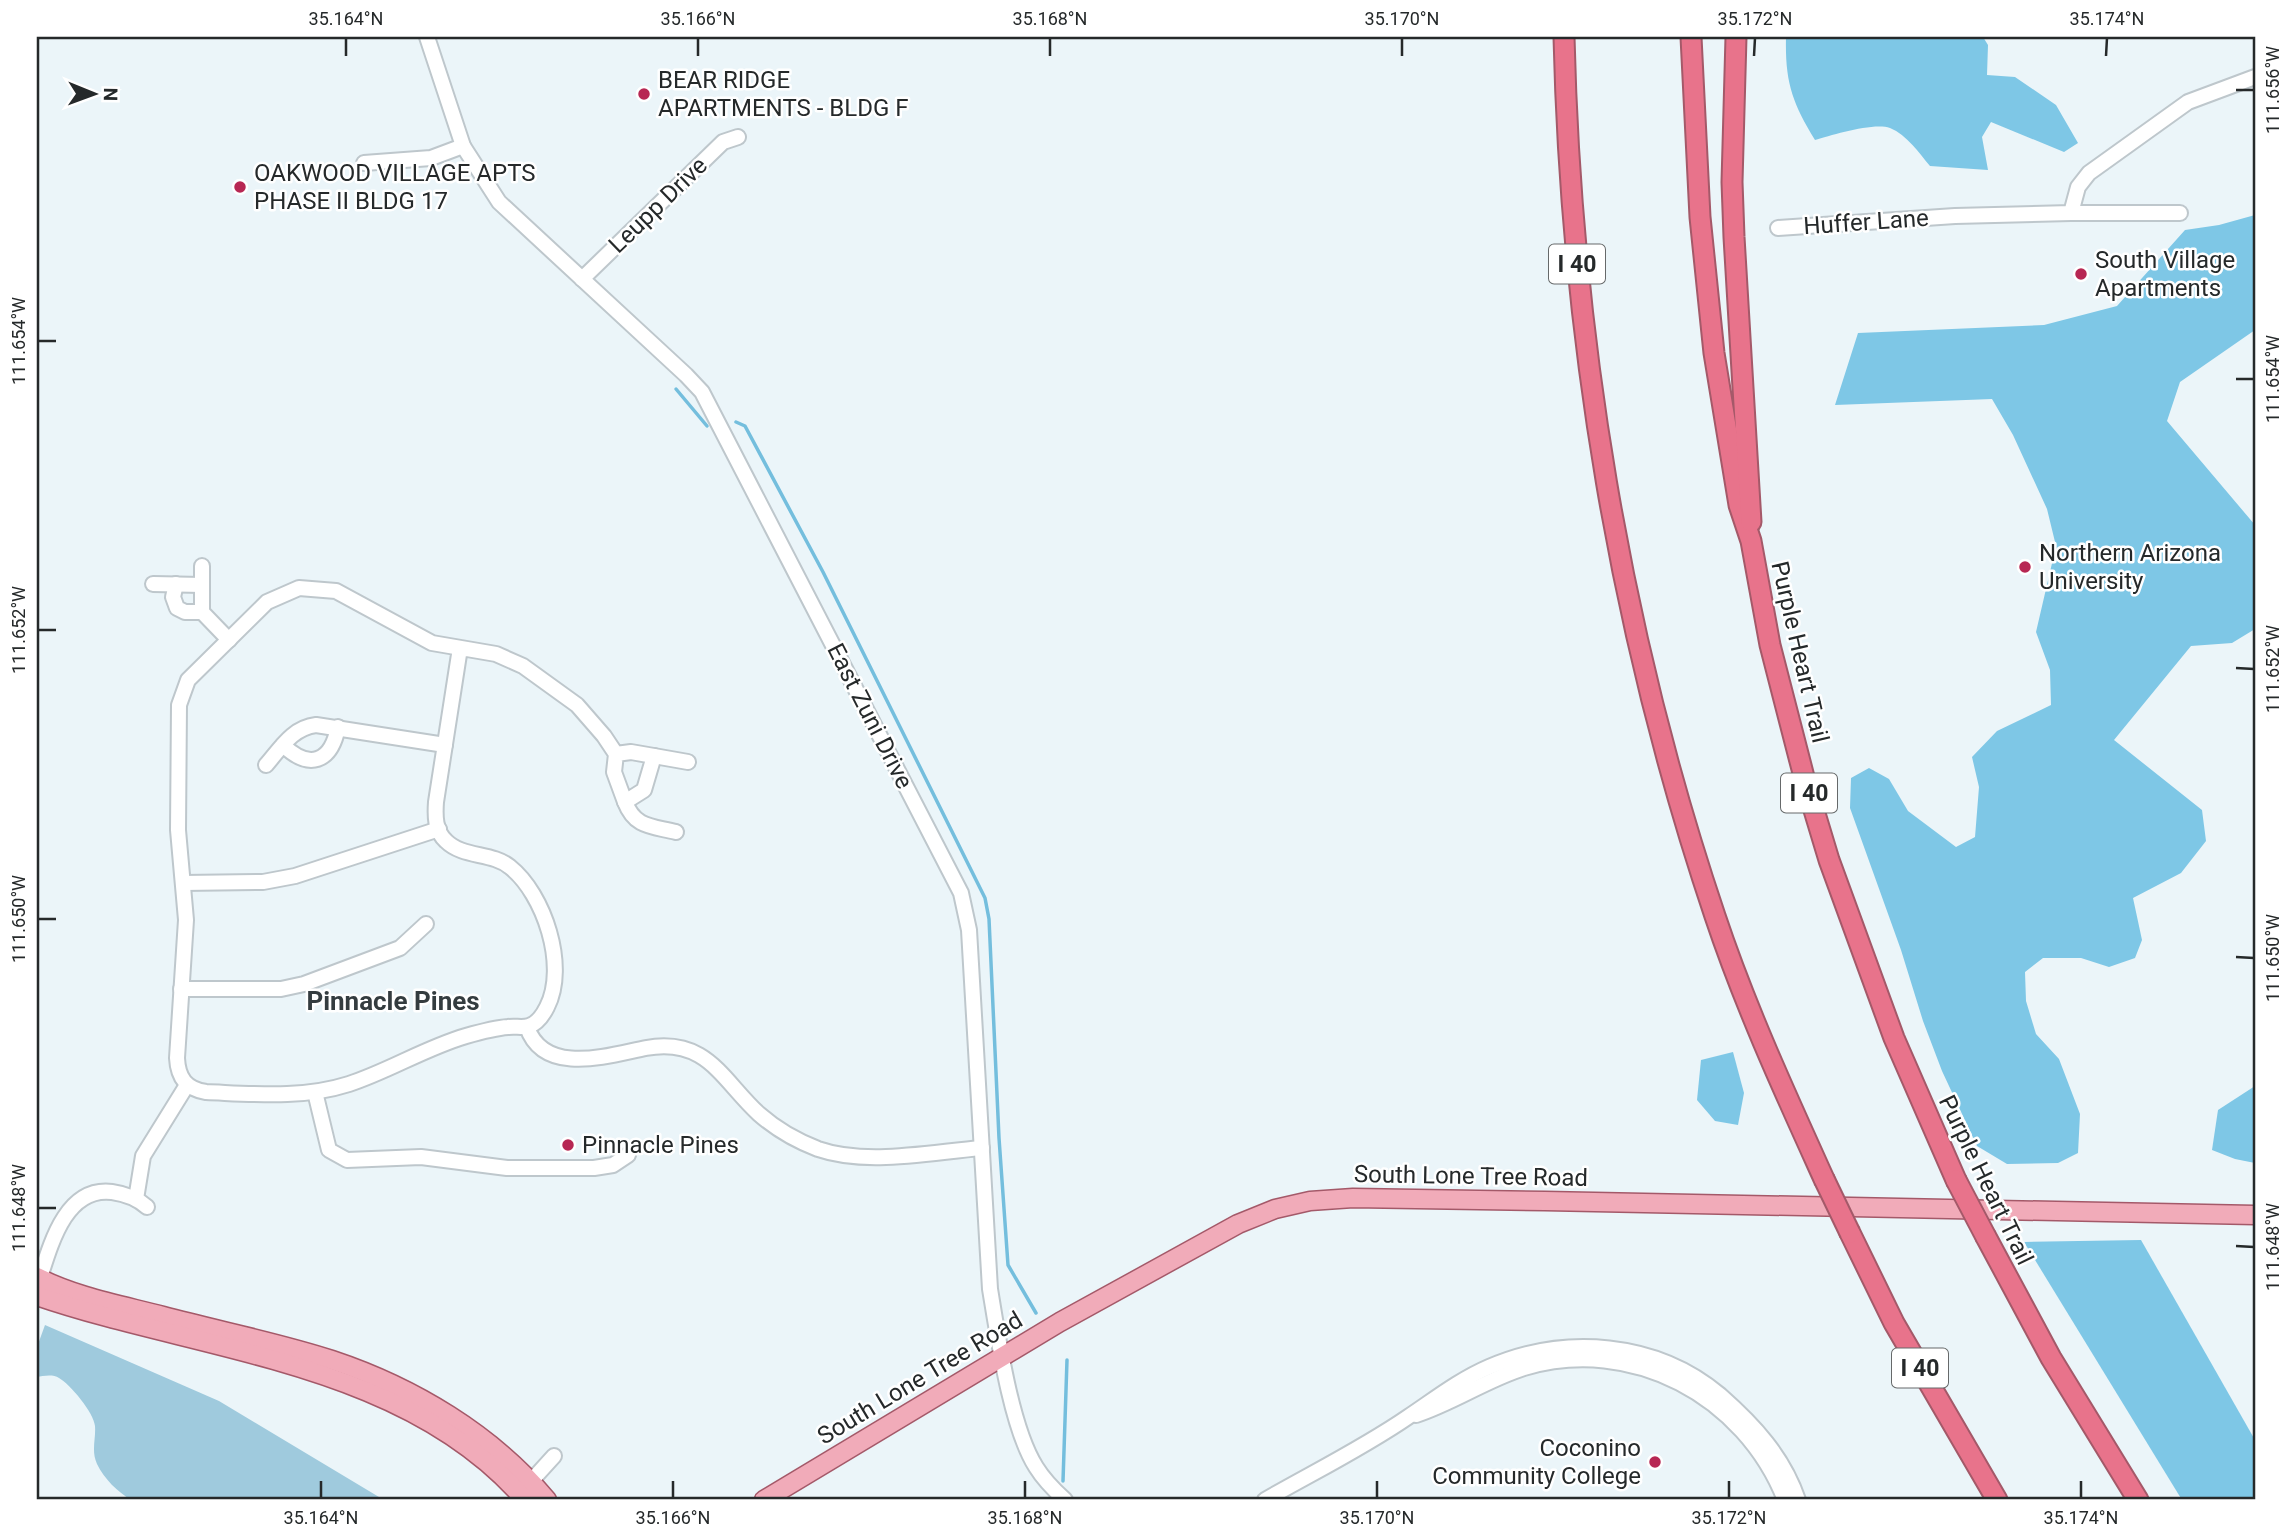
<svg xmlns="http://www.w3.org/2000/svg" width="2292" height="1537" viewBox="0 0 2292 1537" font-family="Roboto,sans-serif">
<rect width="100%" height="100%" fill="#ebf5f9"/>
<!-- green -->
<path fill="#9fcadd" d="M45 1325 219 1401 384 1500H131C118 1492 104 1479 97 1464 91 1451 96 1439 95 1426 94 1413 70 1384 59 1378 53 1374 43 1376 37 1377V1347Z"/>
<!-- forest -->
<g fill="#7ec7e6">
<path d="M1786 37H1983L1988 45 1987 75 2015 77 2056 105 2078 143 2064 152 1991 122 1982 137 1988 170 1930 166C1919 153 1907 135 1890 128 1874 122 1832 135 1815 140 1792 102 1785 82 1786 37Z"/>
<polygon points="2255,215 2255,330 2180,382 2167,421 2255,525 2255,629 2232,643 2191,646 2114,740 2202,810 2206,841 2181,873 2133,898 2142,940 2135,958 2109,967 2081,958 2043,958 2025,972 2026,1001 2036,1034 2059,1059 2080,1114 2078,1153 2058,1163 2007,1164 1977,1146 1942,1071 1923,1021 1901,950 1850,808 1851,778 1869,768 1889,779 1908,811 1956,847 1975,837 1979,787 1972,757 1997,731 2051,705 2050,670 2036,632 2056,546 2047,509 2013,435 1992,399 1835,405 1858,333 2044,325 2117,306 2185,230 2219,225"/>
<polygon points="1733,1052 1744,1093 1738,1125 1715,1121 1697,1100 1701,1060"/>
<polygon points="2255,1086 2255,1163 2235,1159 2212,1150 2218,1110"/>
<polygon points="2141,1240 2255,1440 2255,1500 2182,1500 2024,1242"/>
</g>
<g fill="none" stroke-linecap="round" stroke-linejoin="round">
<!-- stream -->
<g stroke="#74bedd" stroke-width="3.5">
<polyline points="676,389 707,426"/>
<polyline points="736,422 745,426 823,572 985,898 989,919 999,1138 1008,1265 1036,1313"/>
<polyline points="1063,1481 1067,1360"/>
</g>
<defs>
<g id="minor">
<path d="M427 37 463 146 499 202 686 375 702 392 961 893 969 930 990 1289C998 1337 1011 1428 1036 1467 1044 1480 1054 1490 1065 1500"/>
<polyline points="364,163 431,158 463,146"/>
<polyline points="2071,213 2180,213"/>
<polyline points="1778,228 1955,216 2071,213 2078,187 2089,173 2188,102 2255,77"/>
<polyline points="582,279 723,142 738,137"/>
<polyline points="202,566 202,612 229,640"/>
<polyline points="153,584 202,585"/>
<polyline points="176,584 173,597 177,608 185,612 202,612"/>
<path d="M460 648 436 802C435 816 435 831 446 841 463 858 492 852 510 867 544 894 568 966 547 1007 543 1015 538 1023 529 1026 523 1028 515 1026 508 1027 494 1028 480 1032 466 1036 425 1048 389 1071 349 1084 302 1099 254 1094 206 1092 186 1089 178 1078 177 1058L186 920 178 830 179 705 188 680 267 602 299 588 336 591 432 643 496 654 523 666 577 705 604 736 616 754 614 772 625 802 644 790 654 756 631 752 616 754"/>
<path d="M283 745C309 770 331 763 338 727"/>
<polyline points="654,756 688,762"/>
<path d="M266 765C281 748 292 728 316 725L445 745"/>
<path d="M625 802C635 828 652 826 676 832"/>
<polyline points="183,883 263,882 295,876 439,829"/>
<polyline points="181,989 281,989 304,984 400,948 426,924"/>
<path d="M527 1027C544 1077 610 1055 646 1048 707 1037 722 1080 759 1114 776 1129 797 1141 818 1149 867 1166 931 1152 982 1148"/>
<polyline points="315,1092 329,1150 347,1160 421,1157 507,1168 594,1168 613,1165 628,1155"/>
<polyline points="136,1199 143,1156 187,1085"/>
<path d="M37 1287C49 1251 63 1186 112 1192 126 1194 137 1198 147 1207"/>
<path d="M1416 1415C1453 1403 1486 1380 1524 1368 1632 1336 1744 1396 1785 1500"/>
<polyline points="524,1489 554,1456"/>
<path d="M1265 1500C1312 1473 1363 1448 1408 1417 1435 1399 1459 1380 1489 1367 1565 1334 1656 1341 1720 1395 1754 1425 1783 1456 1798 1500"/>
</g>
<g id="major">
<path d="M37 1277C76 1297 121 1305 163 1316 219 1331 277 1342 332 1360 413 1387 492 1434 547 1500"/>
<path d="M37 1296C200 1352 405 1361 525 1500"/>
<polyline points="764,1500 1060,1322 1238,1224 1275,1209 1310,1201 1353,1198 1545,1201 2255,1215"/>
</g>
<g id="highway">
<path d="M1564 37C1571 335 1620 634 1715 916 1745 1006 1785 1093 1824 1179"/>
<polyline points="1691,37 1700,217 1714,353 1739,505 1751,541 1770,645 1804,777 1829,860 1894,1038 1956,1180"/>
<polyline points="1736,37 1732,182 1734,237 1751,522"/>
<polyline points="1850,1233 1894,1323 1997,1500"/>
<polyline points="1986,1237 2051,1358 2138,1500"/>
</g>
</defs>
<!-- minor casing -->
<use href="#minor" stroke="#bec7cc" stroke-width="18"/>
<!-- major casing -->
<use href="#major" stroke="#a45969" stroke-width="21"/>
<!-- highway casing -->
<use href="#highway" stroke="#a45969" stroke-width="23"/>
<!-- minor -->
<use href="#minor" stroke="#fff" stroke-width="14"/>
<!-- major -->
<use href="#major" stroke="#f1abb9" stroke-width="18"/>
<!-- highway -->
<use href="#highway" stroke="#e8738b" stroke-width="19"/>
<defs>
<g id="highway-bridge">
<polyline points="1824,1179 1850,1233"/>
<polyline points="1956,1180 1986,1237"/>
</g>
</defs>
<!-- highway-bridge casing -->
<use href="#highway-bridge" stroke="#a45969" stroke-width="23" stroke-linecap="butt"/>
<!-- highway-bridge -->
<use href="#highway-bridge" stroke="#e8738b" stroke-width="19"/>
</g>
<!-- ticks -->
<path fill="none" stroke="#25292a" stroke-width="2.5" d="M346 56V38M698 56V38M1050 56V38M1402 56V38M1754 56 1755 38M2106 56 2107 38M2236 90H2254M38 341H56M2236 379H2254M38 630H56M2236 668 2254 669M38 919H56M2236 957 2254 958M38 1208H56M2236 1246 2254 1247M321 1498V1481M673 1498V1481M1025 1498V1481M1377 1498V1481M1729 1498V1481M2081 1498V1481"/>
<!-- markers -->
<g fill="#b72753" stroke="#fff" stroke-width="2.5">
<circle cx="644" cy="94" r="7"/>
<circle cx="240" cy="187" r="7"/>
<circle cx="2081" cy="274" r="7"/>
<circle cx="2025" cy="567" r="7"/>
<circle cx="568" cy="1145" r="7"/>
<circle cx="1655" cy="1462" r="7"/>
</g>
<g text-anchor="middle" stroke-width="5" stroke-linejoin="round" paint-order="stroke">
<!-- shield labels -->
<g fill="#fff" stroke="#66696a" stroke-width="2">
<rect x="1549" y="244.5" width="56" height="39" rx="5"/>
<rect x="1781" y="773.5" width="56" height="39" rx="5"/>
<rect x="1892" y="1348.5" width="56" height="39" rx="5"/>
</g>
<g font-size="23" font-weight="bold" fill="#25292a">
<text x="1577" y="272">I 40</text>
<text x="1809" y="801">I 40</text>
<text x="1920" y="1376">I 40</text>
</g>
<!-- poi labels -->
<g font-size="24" fill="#25292a" stroke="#fff" text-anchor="start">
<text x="658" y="88">BEAR RIDGE<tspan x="658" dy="28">APARTMENTS - BLDG F</tspan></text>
<text x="254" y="181">OAKWOOD VILLAGE APTS<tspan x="254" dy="28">PHASE II BLDG 17</tspan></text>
<text x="2095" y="268">South Village<tspan x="2095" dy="28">Apartments</tspan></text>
<text x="2039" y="561">Northern Arizona<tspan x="2039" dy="28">University</tspan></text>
<text x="582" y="1153">Pinnacle Pines</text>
<text x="1641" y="1456" text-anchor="end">Coconino<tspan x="1641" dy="28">Community College</tspan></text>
</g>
<!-- street labels -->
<g font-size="24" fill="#25292a" stroke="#fff">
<text transform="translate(658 205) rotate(-44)" y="8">Leupp Drive</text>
<text transform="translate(1866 222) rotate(-4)" y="8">Huffer Lane</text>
<text transform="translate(1800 652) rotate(77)" y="8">Purple Heart Trail</text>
<text transform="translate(870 716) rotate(63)" y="8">East Zuni Drive</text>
<text transform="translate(1471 1176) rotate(1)" y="8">South Lone Tree Road</text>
<text transform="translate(1986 1180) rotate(64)" y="8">Purple Heart Trail</text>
<text transform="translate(920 1378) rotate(-31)" y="8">South Lone Tree Road</text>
</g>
<!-- neighbourhood labels -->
<g font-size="26" font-weight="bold" fill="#343c3f" stroke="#fff">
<text x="393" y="1010">Pinnacle Pines</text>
</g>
</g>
<!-- border -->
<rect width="2292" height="1537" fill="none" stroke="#ffffff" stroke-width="77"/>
<!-- north arrow -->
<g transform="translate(94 94) rotate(91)" stroke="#ffffff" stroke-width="5" paint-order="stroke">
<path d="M0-5L12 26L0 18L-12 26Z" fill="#25292a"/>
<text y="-10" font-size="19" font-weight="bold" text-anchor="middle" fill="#25292a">N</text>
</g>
<rect x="38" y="38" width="2216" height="1460" fill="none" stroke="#25292a" stroke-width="2.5"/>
<g font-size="18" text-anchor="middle" fill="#25292a">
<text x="346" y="25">35.164°N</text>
<text x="698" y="25">35.166°N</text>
<text x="1050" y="25">35.168°N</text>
<text x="1402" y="25">35.170°N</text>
<text x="1755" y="25">35.172°N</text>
<text x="2107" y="25">35.174°N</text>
<text transform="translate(2273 90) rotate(-90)" y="6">111.656°W</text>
<text transform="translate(19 341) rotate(-90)" y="6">111.654°W</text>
<text transform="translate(2273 379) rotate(-90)" y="6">111.654°W</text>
<text transform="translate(19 630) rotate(-90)" y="6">111.652°W</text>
<text transform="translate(2273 669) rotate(-90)" y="6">111.652°W</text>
<text transform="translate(19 919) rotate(-90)" y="6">111.650°W</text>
<text transform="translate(2273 958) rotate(-90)" y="6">111.650°W</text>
<text transform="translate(19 1208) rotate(-90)" y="6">111.648°W</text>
<text transform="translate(2273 1247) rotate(-90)" y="6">111.648°W</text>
<text x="321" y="1524">35.164°N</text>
<text x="673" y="1524">35.166°N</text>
<text x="1025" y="1524">35.168°N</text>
<text x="1377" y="1524">35.170°N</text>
<text x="1729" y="1524">35.172°N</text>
<text x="2081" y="1524">35.174°N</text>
</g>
</svg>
